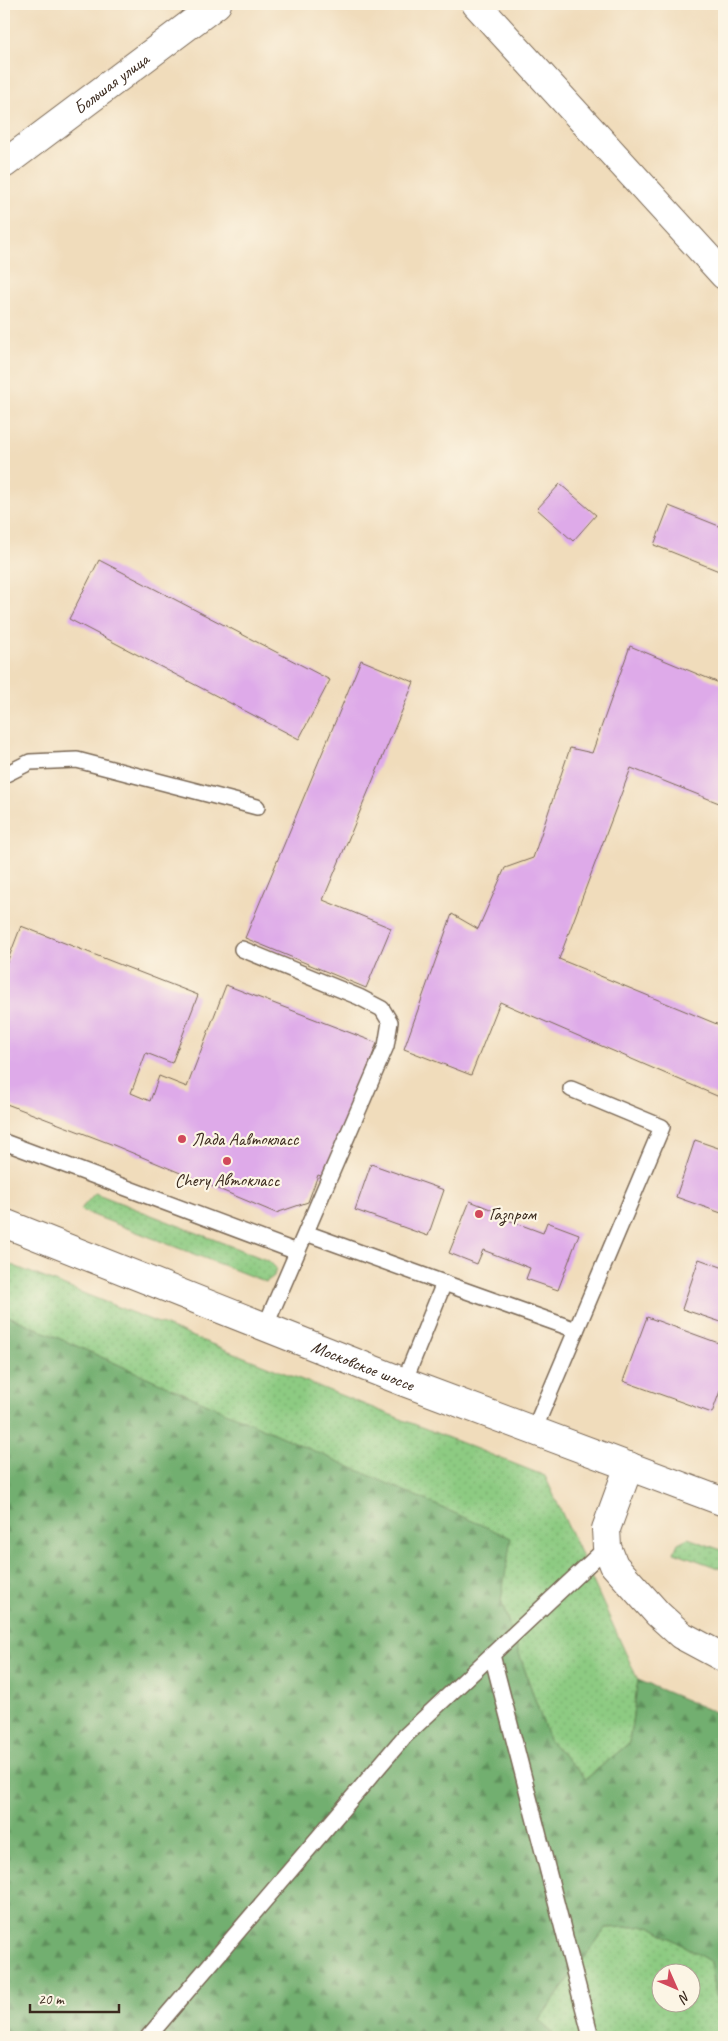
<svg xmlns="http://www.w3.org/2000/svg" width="728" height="2041" viewBox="0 0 728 2041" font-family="Caveat,sans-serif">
<defs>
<pattern id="grass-dots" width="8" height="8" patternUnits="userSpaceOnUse" patternTransform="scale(1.25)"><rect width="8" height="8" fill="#8dcb82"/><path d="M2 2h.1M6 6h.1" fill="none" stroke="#7bae70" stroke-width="1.8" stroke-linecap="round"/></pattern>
<pattern id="forest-firs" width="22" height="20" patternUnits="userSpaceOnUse" patternTransform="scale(1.25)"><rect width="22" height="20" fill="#72af70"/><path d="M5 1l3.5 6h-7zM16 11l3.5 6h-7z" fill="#5f8f5b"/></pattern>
</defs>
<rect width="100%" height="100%" fill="#fcf5e5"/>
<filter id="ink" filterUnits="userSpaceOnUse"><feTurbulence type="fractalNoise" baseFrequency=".02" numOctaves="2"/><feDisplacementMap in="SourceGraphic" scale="10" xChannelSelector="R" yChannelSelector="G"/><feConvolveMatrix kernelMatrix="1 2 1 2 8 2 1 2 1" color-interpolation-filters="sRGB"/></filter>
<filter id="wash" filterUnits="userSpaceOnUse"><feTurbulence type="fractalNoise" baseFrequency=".0096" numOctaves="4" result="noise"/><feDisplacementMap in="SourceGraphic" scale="20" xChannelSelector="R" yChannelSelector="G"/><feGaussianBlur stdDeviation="1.12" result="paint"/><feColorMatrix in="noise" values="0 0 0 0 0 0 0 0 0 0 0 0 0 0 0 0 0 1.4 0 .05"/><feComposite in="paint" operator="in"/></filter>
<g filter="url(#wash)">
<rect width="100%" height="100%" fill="#f0dcbb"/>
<!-- grass -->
<g fill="url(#grass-dots)" stroke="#647a50" fill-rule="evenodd">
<polygon points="95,1193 269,1261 276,1268 274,1276 266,1282 80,1210"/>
<polygon points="4,1262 545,1476 638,1680 629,1743 586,1779 549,1740 501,1601 510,1538 4,1314"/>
<polygon points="688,1538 724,1551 724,1570 674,1552 678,1543"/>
<path d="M650 1926 711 1962 722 2037H555L539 2020 606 1928ZM660 1974H690V2004H660Z"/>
</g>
<!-- forest -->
<polygon fill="url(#forest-firs)" stroke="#566c47" points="4,1314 511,1538 501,1601 549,1740 586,1779 629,1743 638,1680 724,1716 724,2037 722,2037 711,1962 650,1926 606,1928 539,2020 555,2037 4,2037"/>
<g id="blocks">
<!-- building -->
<g fill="#deaae9">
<polygon points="560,484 596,515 573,541 537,509"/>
<polygon points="669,506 724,528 724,573 654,545"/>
<polygon points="99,560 330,680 299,739 69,619"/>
<polygon points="630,646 724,685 724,805 631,768 559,959 724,1027 724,1099 500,1002 471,1075 404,1049 452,914 478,929 505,868 533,858 570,748 592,753"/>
<polygon points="361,660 414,682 323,900 391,928 366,988 245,938"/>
<polygon points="21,926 198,995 172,1063 146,1053 131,1093 150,1101 159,1076 187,1087 226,985 377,1043 326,1178 318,1175 308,1202 276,1213 111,1144 4,1103 4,970"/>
<polygon points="695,1140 724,1150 724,1214 676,1197"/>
<polygon points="371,1164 444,1190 428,1236 355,1210"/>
<polygon points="470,1201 498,1212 497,1216 543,1233 547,1222 579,1234 558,1290 526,1279 530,1268 483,1250 477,1264 449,1253"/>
<polygon points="699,1259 724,1268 724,1323 682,1309"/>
<polygon points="647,1317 724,1345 724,1380 712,1413 623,1381"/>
</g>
</g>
</g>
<g filter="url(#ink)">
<use href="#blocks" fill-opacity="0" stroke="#7a6855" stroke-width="1"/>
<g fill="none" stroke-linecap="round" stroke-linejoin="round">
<defs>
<g id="service">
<polyline points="4,775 30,762 77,760 257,807"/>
<polyline points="242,949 359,997 382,1009 390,1022 386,1046 265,1327"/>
<polyline points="4,1142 297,1252"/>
<polyline points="306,1233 444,1283"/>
<polyline points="404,1382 444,1283 576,1330"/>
<polyline points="534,1430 662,1127 571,1089"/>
<polyline points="492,1655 591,2037"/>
<polyline points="148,2037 405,1736 607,1547"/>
</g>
<g id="minor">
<polyline points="476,4 724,275"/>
<path id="s1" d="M4 164 217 4"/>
<polyline points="629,1466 606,1529 607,1547 614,1565 658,1614 681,1635 724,1658"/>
</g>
<g id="primary">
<path id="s2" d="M4 1223 404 1382 724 1502"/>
</g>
</defs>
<!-- service casing -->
<use href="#service" stroke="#7a6855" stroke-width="18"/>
<!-- minor casing -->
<use href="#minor" stroke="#7a6855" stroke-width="30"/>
<!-- primary casing -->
<use href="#primary" stroke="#7a6855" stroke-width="30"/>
<!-- service -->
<use href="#service" stroke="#fff" stroke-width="15"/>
<!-- minor -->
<use href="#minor" stroke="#fff" stroke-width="28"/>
<!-- primary -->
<use href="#primary" stroke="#fff" stroke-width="28"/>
</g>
</g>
<!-- markers -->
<g fill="#d1495b" stroke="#fcf5e5" stroke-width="2">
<circle cx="182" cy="1139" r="5"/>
<circle cx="227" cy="1161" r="5"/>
<circle cx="479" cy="1214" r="5"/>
</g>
<g text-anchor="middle" stroke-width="4.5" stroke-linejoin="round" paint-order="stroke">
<!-- street labels -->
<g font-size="18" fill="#3b2a1e" stroke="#fcf5e5">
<text dy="6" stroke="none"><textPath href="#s1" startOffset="134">Большая улица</textPath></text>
<text dy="6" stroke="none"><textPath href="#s2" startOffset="386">Московское шоссе</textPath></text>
</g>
<!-- poi labels -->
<g font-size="18" fill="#3b2a1e" stroke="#fcf5e5" text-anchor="start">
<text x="192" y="1145">Лада Аавтокласс</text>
<text x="227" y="1186" text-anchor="middle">Chery Автокласс</text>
<text x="489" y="1220">Газпром</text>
</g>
</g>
<!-- margin -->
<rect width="728" height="2041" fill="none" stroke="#fcf5e5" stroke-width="20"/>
<!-- north arrow -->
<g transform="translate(676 1988) rotate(135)"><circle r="24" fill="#fcf5e5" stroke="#afa495"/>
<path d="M0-4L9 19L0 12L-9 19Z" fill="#d1495b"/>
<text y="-8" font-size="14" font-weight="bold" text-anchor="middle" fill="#3b2a1e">N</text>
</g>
<!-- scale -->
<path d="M30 2004v8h89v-8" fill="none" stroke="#3b2a1e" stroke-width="2.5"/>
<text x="38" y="2004" font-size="15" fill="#3b2a1e" stroke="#fcf5e5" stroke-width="4" paint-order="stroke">20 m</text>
</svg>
